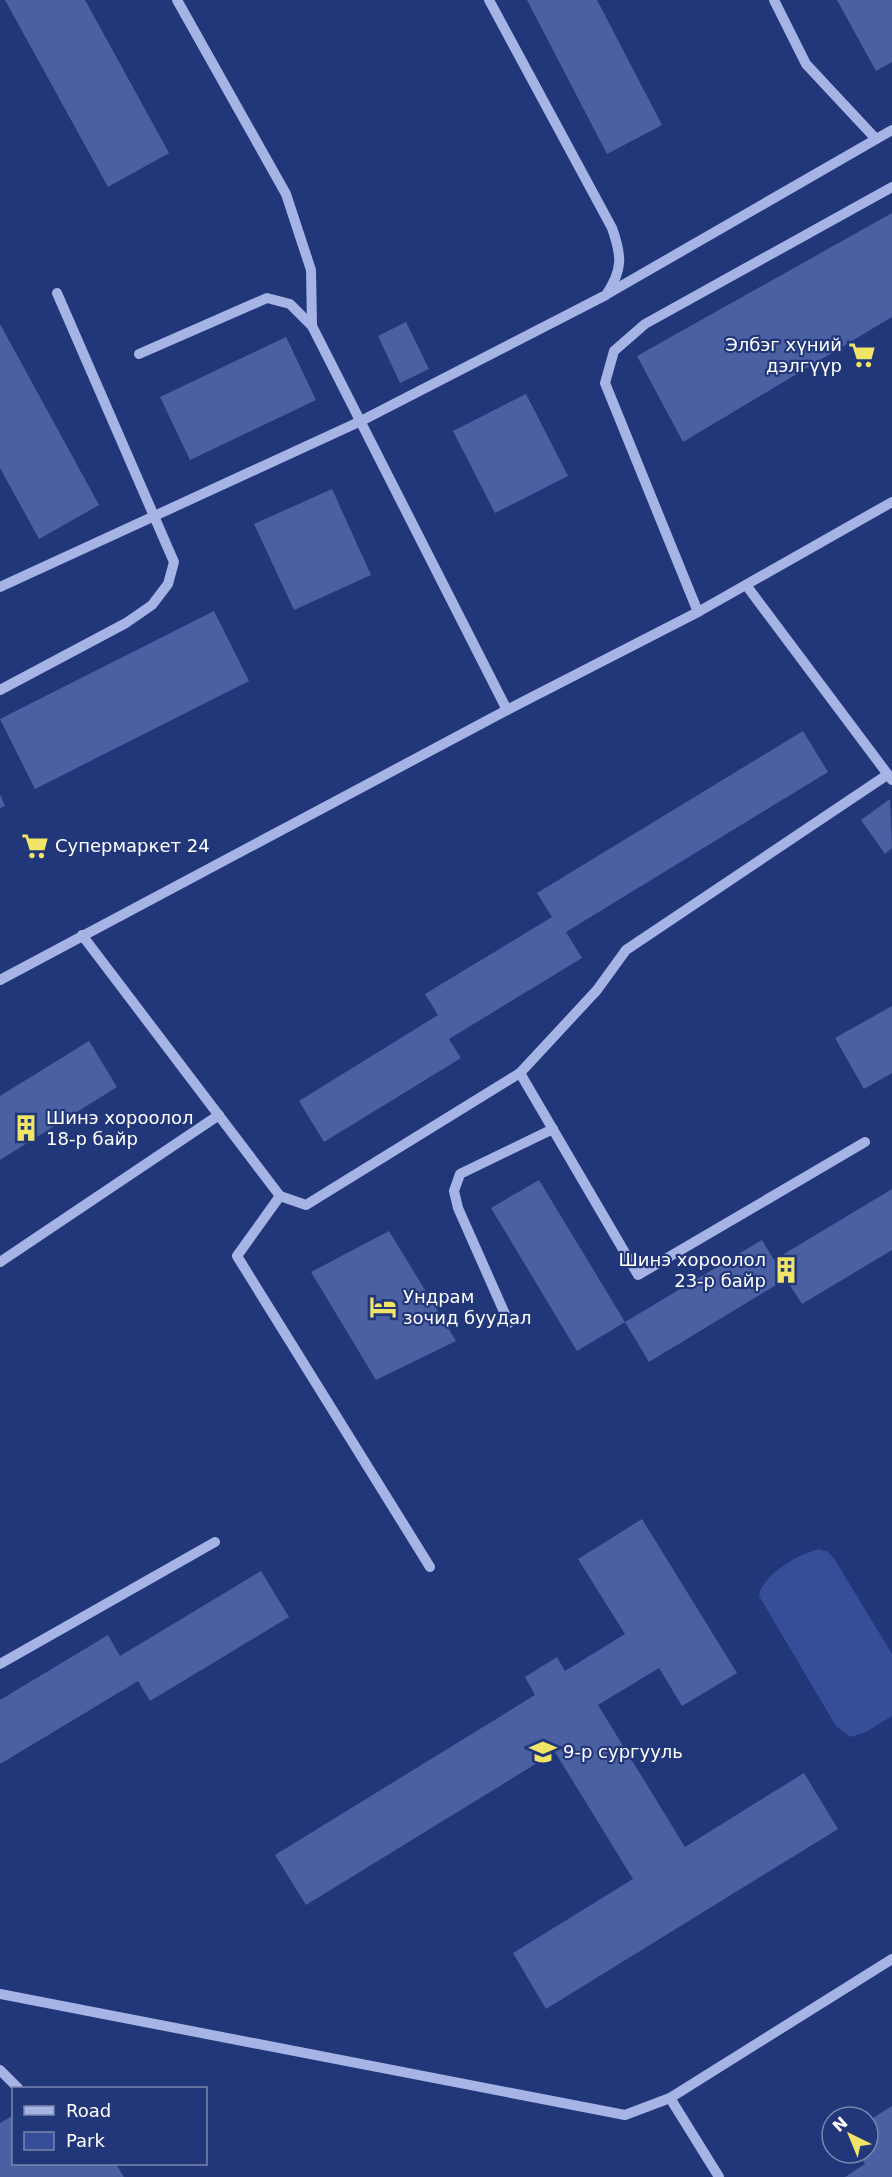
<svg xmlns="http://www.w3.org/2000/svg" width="892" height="2177" viewBox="0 0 892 2177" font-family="'DejaVu Sans',sans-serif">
<rect width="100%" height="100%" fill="#22377a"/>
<!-- green -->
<path fill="#364e98" d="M819 1549 828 1552 835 1560 892 1654V1716L866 1732 850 1737 836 1726 759 1596C762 1574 799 1554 819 1549Z"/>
<!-- building -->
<g fill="#4b60a3">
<polygon points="5,0 85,0 169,153 108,187"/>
<polygon points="527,0 597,0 662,125 607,154"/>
<polygon points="837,0 892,0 892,62 876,71"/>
<polygon points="892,213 892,317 683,442 637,356"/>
<polygon points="406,322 429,369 400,383 378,336"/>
<polygon points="0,324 99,505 39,539 0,468"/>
<polygon points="286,337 316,400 190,460 160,397"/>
<polygon points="526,394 568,476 495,513 453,431"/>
<polygon points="332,489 371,575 294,610 254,524"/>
<polygon points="214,611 249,681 35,789 0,719"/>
<polygon points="803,731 828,772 566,932 582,958 449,1039 461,1058 324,1142 299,1101 438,1015 425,994 552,917 537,893"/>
<polygon points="0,794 5,806 0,808"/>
<polygon points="890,799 892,848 885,854 861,820"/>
<polygon points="892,1006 892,1073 864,1089 835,1038"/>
<polygon points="89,1041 117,1087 0,1160 0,1096"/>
<polygon points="539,1180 625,1322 762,1240 774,1260 892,1189 892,1250 802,1304 786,1279 649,1362 625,1322 577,1351 491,1208"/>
<polygon points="389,1231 456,1341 376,1380 311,1272"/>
<polygon points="642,1519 737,1673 682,1706 659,1668 598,1705 685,1847 804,1773 838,1829 546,2009 513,1953 633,1879 555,1752 306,1905 275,1855 535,1695 525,1677 557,1657 565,1671 625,1634 578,1559"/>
<polygon points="261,1571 289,1617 150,1701 138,1681 0,1764 0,1700 108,1635 120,1656"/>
<polygon points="892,2106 892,2177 845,2177 865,2164 858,2153 868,2153 868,2121"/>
<polygon points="14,2115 14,2164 116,2164 124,2177 0,2177 0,2123"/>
</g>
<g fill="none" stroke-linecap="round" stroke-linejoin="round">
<!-- minor -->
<g stroke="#a5b4e5" stroke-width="10">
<polyline points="177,0 286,194 311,270 312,326"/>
<polyline points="774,0 806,64 876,139"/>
<polyline points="609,293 892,130"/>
<polyline points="139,354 267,298 290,304 312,326 507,710"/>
<polyline points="746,585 892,780"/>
<path d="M0 587 361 421 606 295C623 270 622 256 612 228L489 0"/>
<polyline points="698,612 605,383 614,351 645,324 892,187"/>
<polyline points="0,690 126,623 152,605 168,584 174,562 57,293"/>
<polyline points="82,935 280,1196 237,1256 430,1567"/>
<polyline points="0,980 507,710 698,612 892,502"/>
<polyline points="865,1142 638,1275 520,1073 597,990 626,950 887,775"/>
<polyline points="280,1196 306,1205 520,1073"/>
<polyline points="0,1262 219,1115"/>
<polyline points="509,1323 458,1208 454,1191 460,1174 553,1129"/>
<polyline points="0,1664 215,1542"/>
<polyline points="0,1994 625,2115 670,2098"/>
<polyline points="0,2070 18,2088"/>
<polyline points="719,2177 670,2098 892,1959"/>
</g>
</g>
<!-- icons -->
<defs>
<symbol id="supermarket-bare" viewBox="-9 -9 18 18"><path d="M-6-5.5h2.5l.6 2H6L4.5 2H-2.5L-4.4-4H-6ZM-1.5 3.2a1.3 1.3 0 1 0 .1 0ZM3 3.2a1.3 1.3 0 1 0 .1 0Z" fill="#f0e567" stroke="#22377a" stroke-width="2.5" paint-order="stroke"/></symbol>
<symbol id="building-bare" viewBox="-9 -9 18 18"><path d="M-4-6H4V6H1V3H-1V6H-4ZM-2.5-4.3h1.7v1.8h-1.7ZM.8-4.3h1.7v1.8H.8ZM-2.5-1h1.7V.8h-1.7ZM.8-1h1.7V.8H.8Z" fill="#f0e567" stroke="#22377a" stroke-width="2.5" paint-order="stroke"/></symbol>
<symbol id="hotel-bare" viewBox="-9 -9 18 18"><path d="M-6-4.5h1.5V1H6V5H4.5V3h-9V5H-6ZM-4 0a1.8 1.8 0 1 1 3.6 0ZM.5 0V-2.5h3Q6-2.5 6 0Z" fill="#f0e567" stroke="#22377a" stroke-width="2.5" paint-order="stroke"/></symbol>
<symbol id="school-bare" viewBox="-9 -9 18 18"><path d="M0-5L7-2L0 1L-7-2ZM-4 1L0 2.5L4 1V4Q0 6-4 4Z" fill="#f0e567" stroke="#22377a" stroke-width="2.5" paint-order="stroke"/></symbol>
</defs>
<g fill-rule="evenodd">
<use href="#supermarket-bare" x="843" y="336" width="38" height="38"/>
<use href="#supermarket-bare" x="16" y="827" width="38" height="38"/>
<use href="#building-bare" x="7" y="1109" width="38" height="38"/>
<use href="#building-bare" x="767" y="1251" width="38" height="38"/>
<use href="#hotel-bare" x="364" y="1288" width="38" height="38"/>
<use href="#school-bare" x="524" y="1733" width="38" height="38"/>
</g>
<g text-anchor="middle" stroke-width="4.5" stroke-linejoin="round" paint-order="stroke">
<!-- poi labels -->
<g font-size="18" fill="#fff" stroke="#22377a" text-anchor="start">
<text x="842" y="351" text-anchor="end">Элбэг хүний<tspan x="842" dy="21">дэлгүүр</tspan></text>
<text x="55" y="852">Супермаркет 24</text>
<text x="46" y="1124">Шинэ хороолол<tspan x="46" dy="21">18-р байр</tspan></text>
<text x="766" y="1266" text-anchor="end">Шинэ хороолол<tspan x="766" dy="21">23-р байр</tspan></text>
<text x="403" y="1303">Ундрам<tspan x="403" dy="21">зочид буудал</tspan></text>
<text x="563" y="1758">9-р сургууль</text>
</g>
</g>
<!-- legend -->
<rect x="12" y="2087" width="195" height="78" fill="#22377a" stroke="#7a87af" stroke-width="1.5"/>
<rect x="24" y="2106" width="30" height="9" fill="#a5b4e5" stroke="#7a87af" stroke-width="1.5"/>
<text x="66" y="2117" font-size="18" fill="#ffffff">Road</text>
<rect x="24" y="2132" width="30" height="18" fill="#364e98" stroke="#7a87af" stroke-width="1.5"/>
<text x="66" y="2147" font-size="18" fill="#ffffff">Park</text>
<!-- north arrow -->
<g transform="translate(850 2135) rotate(317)"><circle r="28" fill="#22377a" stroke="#7a87af" stroke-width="1.5"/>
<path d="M0-4.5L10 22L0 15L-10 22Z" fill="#f0e567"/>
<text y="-9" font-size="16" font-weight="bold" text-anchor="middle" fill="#ffffff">N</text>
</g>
</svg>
